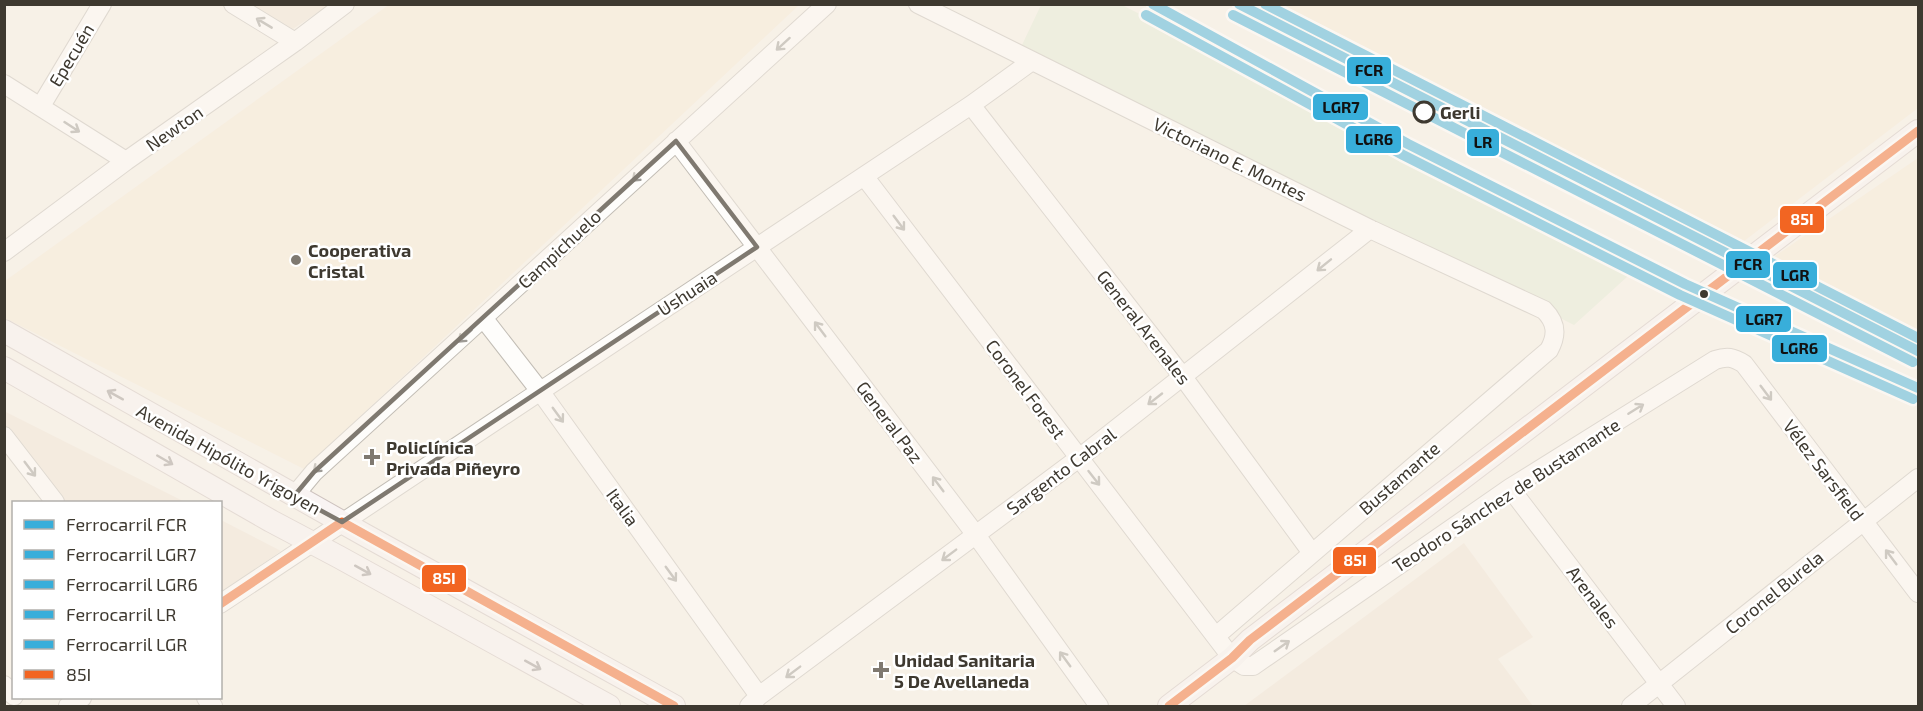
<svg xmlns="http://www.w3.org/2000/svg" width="1923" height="711" font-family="'Exo 2',sans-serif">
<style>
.commercial{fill:#efe5d6}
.built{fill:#f6ead5}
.green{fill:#e2ebd4}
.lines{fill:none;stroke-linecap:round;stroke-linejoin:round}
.minor-casing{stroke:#c2bdb5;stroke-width:20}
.major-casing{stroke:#cdc2be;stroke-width:24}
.minor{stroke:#fefdfb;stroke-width:18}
.major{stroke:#f9f4f3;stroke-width:22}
.bus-1-casing{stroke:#fff;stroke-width:14}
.bus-1{stroke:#f26522;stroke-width:9}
.rail-1-casing{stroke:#fff;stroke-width:15}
.rail-2-casing{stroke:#fff;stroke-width:15}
.rail-3-casing{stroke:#fff;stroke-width:15}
.rail-4-casing{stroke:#fff;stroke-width:15}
.rail-5-casing{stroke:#fff;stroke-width:15}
.rail-1{stroke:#38aeda;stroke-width:10}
.rail-2{stroke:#38aeda;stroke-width:10}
.rail-3{stroke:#38aeda;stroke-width:10}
.rail-4{stroke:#38aeda;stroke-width:10}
.rail-5{stroke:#38aeda;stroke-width:10}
.oneway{stroke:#9e9b96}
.oneway2{stroke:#9c9692}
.marked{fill:none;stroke:#7f7970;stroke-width:4.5;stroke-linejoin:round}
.stop-dot{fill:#fff;stroke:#3e3930;stroke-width:3}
.poi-dot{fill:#7f7970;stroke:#fff;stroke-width:2}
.bus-dot{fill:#3e3930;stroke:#fff;stroke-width:2}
.labels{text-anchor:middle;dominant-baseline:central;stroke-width:5;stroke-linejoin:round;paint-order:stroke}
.street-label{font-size:18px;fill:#3e3930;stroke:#fff}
.stop-label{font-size:18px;font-weight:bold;fill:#3e3930;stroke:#fff;text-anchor:start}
.poi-label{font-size:18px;font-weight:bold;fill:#3e3930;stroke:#fff;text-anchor:start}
.line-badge{stroke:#fff;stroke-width:2}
.badge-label{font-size:16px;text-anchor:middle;font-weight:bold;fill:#fff}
.pale-badge-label{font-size:16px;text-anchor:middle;font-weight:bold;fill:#111}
</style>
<rect width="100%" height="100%" fill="#f7f1e7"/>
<path class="commercial" d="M251,5L329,4V5L293,29Z
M4,411L185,502H61L5,427Z
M221,520L281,551L221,593H220Z
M1464,543L1533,637L1498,659L1533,706H1244Z"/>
<path class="built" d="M390,4L799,5L304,469L5,318V281Z
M1276,5H1918V108L1735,248Z
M1918,158V341L1762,265Z"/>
<path class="green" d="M1041,5H1122L1638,267L1574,325L1022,45Z"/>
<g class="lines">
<g class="minor-casing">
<path id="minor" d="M233,4L295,42
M918,4L1370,229L1544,310C1556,322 1558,334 1549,350L1216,636
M4,84L126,161
M971,105L1183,377L1312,553
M41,106L102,4
M676,141L976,535L1099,706
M864,176L1232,658L1244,666H1253L1510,488L1715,360C1727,356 1733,357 1744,364L1918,593
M4,252L126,161L295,42L345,4
M484,319L540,391L759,696
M4,436L55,502
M1510,488L1676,706
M294,496L314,472L827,4
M220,604L971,105L1032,61
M4,685L14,696
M206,698L213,706
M68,706L82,698
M749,706L759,696L1079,458L1370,229
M1631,706L1918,478"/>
</g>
<g class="major-casing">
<path id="major" d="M4,331L363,534L674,706
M4,368L271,521L339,557L609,706
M1169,706L1232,658L1250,640L1918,131"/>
</g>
<use href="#minor" class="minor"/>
<use href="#major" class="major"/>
<g class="bus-1-casing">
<path id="bus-1" d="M220,604L342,522L674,706
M1169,706L1232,658L1250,640L1918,131"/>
</g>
<use href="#bus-1" class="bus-1"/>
<g class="rail-1-casing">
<path id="rail-1" d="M1239,4L1918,351"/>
</g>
<g class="rail-2-casing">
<path id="rail-2" d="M1153,4L1408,144L1685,284L1918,388"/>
</g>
<g class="rail-3-casing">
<path id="rail-3" d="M1146,15L1403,155L1680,295L1913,399"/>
</g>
<g class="rail-4-casing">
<path id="rail-4" d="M1233,15L1913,362"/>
</g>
<g class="rail-5-casing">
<path id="rail-5" d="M1265,4L1918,338"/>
</g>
<use href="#rail-1" class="rail-1"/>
<use href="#rail-2" class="rail-2"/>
<use href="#rail-3" class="rail-3"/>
<use href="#rail-4" class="rail-4"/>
<use href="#rail-5" class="rail-5"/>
</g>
<defs><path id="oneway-shaft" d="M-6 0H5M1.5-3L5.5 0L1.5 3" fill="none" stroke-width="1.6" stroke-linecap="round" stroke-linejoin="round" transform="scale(1.5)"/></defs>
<g class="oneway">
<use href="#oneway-shaft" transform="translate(264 23) rotate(-149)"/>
<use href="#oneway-shaft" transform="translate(783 44) rotate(138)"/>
<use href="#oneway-shaft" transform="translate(72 127) rotate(33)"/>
<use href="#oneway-shaft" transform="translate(639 175) rotate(137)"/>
<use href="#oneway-shaft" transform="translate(899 223) rotate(53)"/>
<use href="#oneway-shaft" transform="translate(1324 265) rotate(141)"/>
<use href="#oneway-shaft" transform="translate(820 329) rotate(-127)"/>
<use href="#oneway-shaft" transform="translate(465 336) rotate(138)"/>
<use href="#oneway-shaft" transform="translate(1766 393) rotate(53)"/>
<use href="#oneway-shaft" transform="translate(1155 399) rotate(142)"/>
<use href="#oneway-shaft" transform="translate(1636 409) rotate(-32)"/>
<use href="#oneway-shaft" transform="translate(558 415) rotate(54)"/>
<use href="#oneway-shaft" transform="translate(320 466) rotate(137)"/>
<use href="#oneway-shaft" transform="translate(30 469) rotate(53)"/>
<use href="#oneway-shaft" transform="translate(1094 478) rotate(52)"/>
<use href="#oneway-shaft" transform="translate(938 484) rotate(-127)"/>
<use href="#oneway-shaft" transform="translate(949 555) rotate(143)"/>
<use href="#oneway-shaft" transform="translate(1891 557) rotate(-127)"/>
<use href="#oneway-shaft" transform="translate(671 574) rotate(54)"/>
<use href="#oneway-shaft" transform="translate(1282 646) rotate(-35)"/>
<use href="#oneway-shaft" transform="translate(1065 659) rotate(-126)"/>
<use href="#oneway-shaft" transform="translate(793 672) rotate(143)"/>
</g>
<g class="oneway2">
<use href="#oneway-shaft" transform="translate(115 395) rotate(-151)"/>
<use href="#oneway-shaft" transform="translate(165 460) rotate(30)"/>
<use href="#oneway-shaft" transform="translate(363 570) rotate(29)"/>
<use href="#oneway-shaft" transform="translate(533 665) rotate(29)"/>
</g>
<path d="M0 0H1923V711H0ZM676,141L757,247L342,522L294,496L314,472Z" fill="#f7f1e7" fill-opacity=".55" fill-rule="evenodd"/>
<path class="marked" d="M676,141L757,247L342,522L294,496L314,472Z"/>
<circle class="stop-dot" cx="1424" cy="112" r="10"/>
<g class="poi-dot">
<circle cx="296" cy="260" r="6"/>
<path d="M369 448h6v6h6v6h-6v6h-6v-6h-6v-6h6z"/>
<path d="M878 661h6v6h6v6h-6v6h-6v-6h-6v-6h6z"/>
</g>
<circle class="bus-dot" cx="1704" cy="294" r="5"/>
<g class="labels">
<g class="street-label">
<text transform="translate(71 55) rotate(-59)">Epecuén</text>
<text transform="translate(174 128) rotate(-35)">Newton</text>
<text transform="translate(1230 159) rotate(26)">Victoriano E. Montes</text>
<text transform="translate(559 249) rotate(-43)">Campichuelo</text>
<text transform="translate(687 293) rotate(-33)">Ushuaia</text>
<text transform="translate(1144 327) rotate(52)">General Arenales</text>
<text transform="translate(1026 389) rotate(53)">Coronel Forest</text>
<text transform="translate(890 422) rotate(53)">General Paz</text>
<text transform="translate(229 459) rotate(29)">Avenida Hipólito Yrigoyen</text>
<text transform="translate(1824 470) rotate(53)">Vélez Sarsfield</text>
<text transform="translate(1061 471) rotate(-37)">Sargento Cabral</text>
<text transform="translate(1399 478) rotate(-41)">Bustamante</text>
<text transform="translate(1506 495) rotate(-33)">Teodoro Sánchez de Bustamante</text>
<text transform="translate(623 507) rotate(54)">Italia</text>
<text transform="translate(1774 592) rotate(-39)">Coronel Burela</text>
<text transform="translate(1593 597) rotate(53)">Arenales</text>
</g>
<g class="stop-label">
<text x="1440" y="112">Gerli</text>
</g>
<g class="poi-label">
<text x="308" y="250">Cooperativa<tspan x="308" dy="21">Cristal</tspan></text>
<text x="386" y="447">Policlínica<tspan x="386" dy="21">Privada Piñeyro</tspan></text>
<text x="894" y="660">Unidad Sanitaria<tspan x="894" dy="21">5 De Avellaneda</tspan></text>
</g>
</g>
<g class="line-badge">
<rect x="1346" y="56" width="46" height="29" rx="6" fill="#38aeda"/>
<rect x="1312" y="93" width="57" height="28" rx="6" fill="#38aeda"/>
<rect x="1345" y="125" width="57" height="29" rx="6" fill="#38aeda"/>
<rect x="1466" y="128" width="34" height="29" rx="6" fill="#38aeda"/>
<rect x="1779" y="205" width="46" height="29" rx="6" fill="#f26522"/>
<rect x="1725" y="250" width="46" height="29" rx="6" fill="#38aeda"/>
<rect x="1772" y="261" width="46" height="28" rx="6" fill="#38aeda"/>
<rect x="1735" y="305" width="57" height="28" rx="6" fill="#38aeda"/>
<rect x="1771" y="334" width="57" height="29" rx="6" fill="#38aeda"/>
<rect x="1332" y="546" width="45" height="29" rx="6" fill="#f26522"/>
<rect x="421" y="564" width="46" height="29" rx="6" fill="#f26522"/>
</g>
<g class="badge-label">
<text x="1802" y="225">85I</text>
<text x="1355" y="566">85I</text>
<text x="444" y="584">85I</text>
</g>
<g class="pale-badge-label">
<text x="1369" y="76">FCR</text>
<text x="1341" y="113">LGR7</text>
<text x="1374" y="145">LGR6</text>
<text x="1483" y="148">LR</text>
<text x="1748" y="270">FCR</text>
<text x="1795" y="281">LGR</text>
<text x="1764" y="325">LGR7</text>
<text x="1799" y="354">LGR6</text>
</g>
<rect width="1923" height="711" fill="none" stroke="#3e3930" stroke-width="12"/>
<rect x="12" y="501" width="210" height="198" fill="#ffffff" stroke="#b2b0ac" stroke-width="1.5"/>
<rect x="24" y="520" width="30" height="9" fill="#38aeda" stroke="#b2b0ac" stroke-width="1.5"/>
<text x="66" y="531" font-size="18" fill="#3e3930">Ferrocarril FCR</text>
<rect x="24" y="550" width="30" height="9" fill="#38aeda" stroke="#b2b0ac" stroke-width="1.5"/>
<text x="66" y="561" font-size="18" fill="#3e3930">Ferrocarril LGR7</text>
<rect x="24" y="580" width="30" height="9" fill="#38aeda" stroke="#b2b0ac" stroke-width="1.5"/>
<text x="66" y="591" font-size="18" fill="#3e3930">Ferrocarril LGR6</text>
<rect x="24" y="610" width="30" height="9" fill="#38aeda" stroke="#b2b0ac" stroke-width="1.5"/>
<text x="66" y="621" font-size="18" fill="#3e3930">Ferrocarril LR</text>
<rect x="24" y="640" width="30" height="9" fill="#38aeda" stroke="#b2b0ac" stroke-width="1.5"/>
<text x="66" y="651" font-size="18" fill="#3e3930">Ferrocarril LGR</text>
<rect x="24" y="670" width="30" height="9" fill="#f26522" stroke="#b2b0ac" stroke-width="1.5"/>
<text x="66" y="681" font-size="18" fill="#3e3930">85I</text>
</svg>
